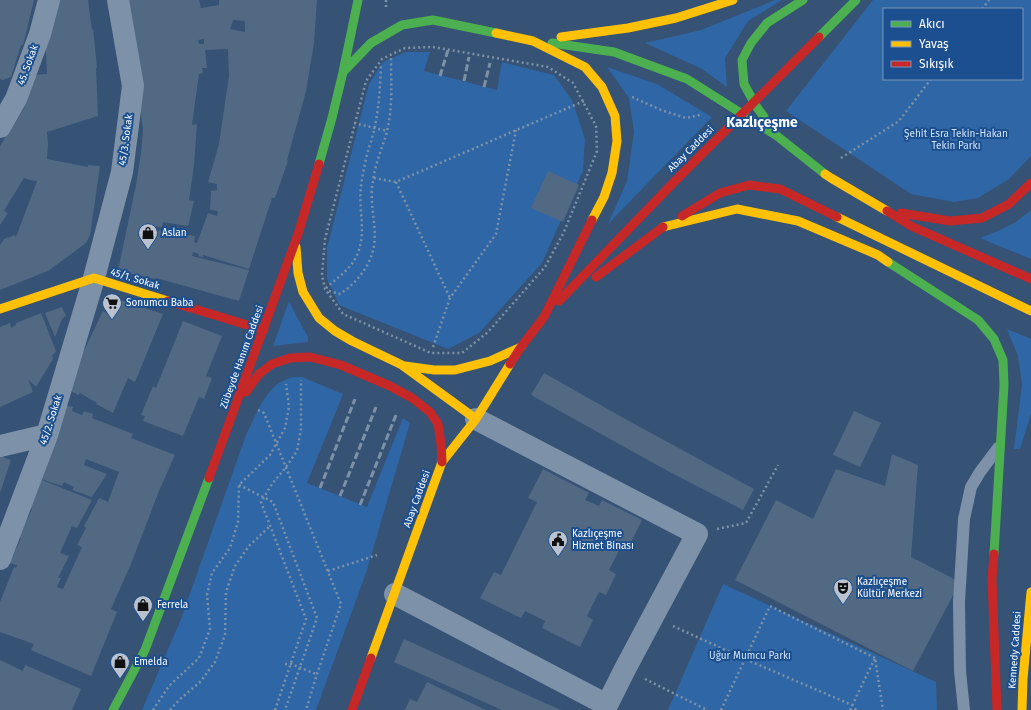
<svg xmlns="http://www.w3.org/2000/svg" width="1031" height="710" font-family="'Fira Sans',sans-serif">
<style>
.green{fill:#2f66a5;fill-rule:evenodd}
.building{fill:#526984;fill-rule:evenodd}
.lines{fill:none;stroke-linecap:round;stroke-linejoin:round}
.path{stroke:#7d92a8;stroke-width:2.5;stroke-dasharray:2 3;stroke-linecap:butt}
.lane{stroke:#7d92a8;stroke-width:12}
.street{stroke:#7d92a8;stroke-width:22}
.fast{stroke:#4caf50;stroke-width:9}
.slow{stroke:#ffc107;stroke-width:9}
.jam{stroke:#c62828;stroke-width:9}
.rail{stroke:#7e92a7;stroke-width:3;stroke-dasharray:7 3;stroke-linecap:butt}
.fast-bridge{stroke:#4caf50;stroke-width:9}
.jam-bridge{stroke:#c62828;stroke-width:9}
.labels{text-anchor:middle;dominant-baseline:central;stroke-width:4;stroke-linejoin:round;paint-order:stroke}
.street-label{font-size:10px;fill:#fff;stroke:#1b4f8f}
.park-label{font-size:10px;fill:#cfe3fa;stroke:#1b4f8f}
.poi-label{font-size:10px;fill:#fff;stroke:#1b4f8f;text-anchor:start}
.district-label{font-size:14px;font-weight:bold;fill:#fff;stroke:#1b4f8f}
</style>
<rect width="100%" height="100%" fill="#365274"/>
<path class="green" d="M775,0H782L748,21L725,58L727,87L702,69L645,43L701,30Z
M873,0H1031V156L1009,179L978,198L954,202L911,194L786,111ZM884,9H1022V79H884Z
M406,52H430L424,71L497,90L502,62L554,75L572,100L585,139L583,171L542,263L479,333L448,349L339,305L327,279V248L369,84L383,62Z
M607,67L657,84L712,117L608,224L627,181L634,132L629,98Z
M1031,210V259L980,238L998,231L1016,222Z
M289,301L299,321L308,337V342L273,346Z
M1007,329L1031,339V414L1020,449H1014L1022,385L1018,356Z
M302,377L343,394L307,483L367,507L403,418L410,423L366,573L316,710H142L181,619L246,435C255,417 266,386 287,379C291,377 297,377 302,377Z
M723,584L936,682L937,710H668Z"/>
<path class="building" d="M0,0H34L23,45H21L11,77L3,80L0,79Z
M55,0H88L92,30L93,29L97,68H96L98,116L47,132L48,144L47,159L88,167V165L100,166L90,235L86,243L48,271L0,290V245L4,239L15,235L16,237L37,181L30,180L24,178L5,209L4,211L8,213L0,225V146L10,129L11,130L25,107L33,75L47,74L45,36Z
M123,0H199L201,8L219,5V0H317L314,43L306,91L287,160L288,161L275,198H272L249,269L203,255V257L198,256L199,254L193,252L192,256L249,270L239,301L156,278V279L118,271L136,185L141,153L143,129L137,85ZM233,20L245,21V32L230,29ZM204,39V44H199L198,40ZM228,49L229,76L219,144L208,182L217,184V190L211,191L210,210L218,211L217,216L208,213L197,243L194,242L195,236L160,231L151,229L152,226L162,227L163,222L188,226L194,201L189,200L194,165L197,124L192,125L199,74L203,73L202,68H207L205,50Z
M548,171L579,185L563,222L531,208Z
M114,298L163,314L135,382L128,378L113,413L96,404L97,403L80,393L78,395L66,388L103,311L108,314Z
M62,307L66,316L62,319L55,337L45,313Z
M41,313L56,351L54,354L52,355L53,359L36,387L28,379L33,392L0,407V327L10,323L11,328L16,325V323Z
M183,321L222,336L206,376L212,378L204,399L199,397L183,436L143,421L145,416L141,415L153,386L156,388Z
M544,373L627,420L754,489L743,510L666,470L531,395Z
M64,405L73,407L72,411L82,415L84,411L93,414L92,418L133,434L131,438L175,455L159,491L131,564L111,609L117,612L91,676L31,650L34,644L0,632V602L14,567L16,568L17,565L10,563L21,538L19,537L32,509L27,507L37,478L92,500L77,528L72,526L60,553L69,556L58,578H61L57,587L63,589L82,547L77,545L86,528L84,526L99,498L108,502L119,472L86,459L84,465L107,474L92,497L72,490L74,487L64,482L62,486L38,478Z
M854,411L881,423L860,467L833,455Z
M892,454L918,465L911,557L960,582L913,671L735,580L776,500L813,519L836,469L885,486Z
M0,456L11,460L0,493Z
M543,469L589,493L585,500L599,506L602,500L642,520L629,546L623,543L609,570L616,574L606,595L599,592L587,616L593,620L580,647L542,628L545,621L525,611L521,618L480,598L494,572L501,575L537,502L528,498Z
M404,639L547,704L561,710H502L394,662Z
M0,660L23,671L25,665L81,689L72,710H0Z
M427,682L486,710H405L410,699L417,702Z"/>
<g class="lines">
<path class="path" d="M386,7V0
M982,9L989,0
M433,47L548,67L573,83L596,126L597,151L564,232L545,267L488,332L462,353H431L343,314L325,289L322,275L325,239L366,81L382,59L405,48Z
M632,97L661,110L686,118L700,115
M354,123L387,131
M841,158L899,121L931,79
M374,178L396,182L584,101
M396,182L450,298
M326,288C337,278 351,269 357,255C367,232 358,210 361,186C362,177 364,168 366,159C368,149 372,140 374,130C379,109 380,88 381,66
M329,291L340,294C354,285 367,270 372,254C379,233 370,210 372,187C373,180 374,173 376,166C379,154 384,143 387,131C393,107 391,83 391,58
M433,347L450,298L496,234L516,130
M258,410L264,413L341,604L317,674L306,710
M239,485L273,502L317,618L285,710
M717,529L746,523L778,465
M328,571L377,555
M673,626L745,659L852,705L856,710
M285,664H291L316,674
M645,679L707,710
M153,710L169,686L199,658L210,629L207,595L212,573L230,548L238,522L239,485L270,455L285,428L289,407L286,384
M170,710L179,700L200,682L215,662L225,635L226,592L235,566L249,546L270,526
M275,710L306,619L261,502L272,484L286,467L297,451L301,429V380
M721,710L770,606L875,658
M850,710L875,658L883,710"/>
<path class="lane" d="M964,710L960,671L959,602L964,519L971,487L980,472L998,448"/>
<path class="street" d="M0,127L16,99L40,34L49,0
M0,446L47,435
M0,559L47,435L94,278L122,172L133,86L118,0
M395,594L607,705L625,669L697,534L476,419"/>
<path class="fast" d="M552,43L614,52L687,79L777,136L825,174
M343,72L371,43L402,25L433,20L496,33
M764,117L756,106L744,84L742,60L751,43L767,23L803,0
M319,164L332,118L343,72L358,0
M888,262L978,320L994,339L1003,360L1004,385L994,554
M113,710L145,650L209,478"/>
<path class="slow" d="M496,33L533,41L585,67L602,87L615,116L617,141L612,173L604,197L592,220
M561,37L628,28L676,18L733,0
M825,174L831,178L887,211
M837,217L1031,311
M663,227L737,209L798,221L878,255L888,262
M296,247L298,273L303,292L319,318L335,331L352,341L402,365L476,419
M0,309L94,278L168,301
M405,366L434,370H455L490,361L521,347
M371,658L442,462L476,419L510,364
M1022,710L1023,679L1031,592"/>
<path class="jam" d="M887,211L911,226L1031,279
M901,213L950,221L982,218L1009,204L1031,183
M682,216L720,193L749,185L780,189L837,217
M596,277L663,227
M168,301L264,330
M559,301L675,181
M510,364L521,347L544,317L592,220
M246,392L259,374L272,364L290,358L310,357L341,365L390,386L412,398L430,412L438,424L441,444L442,462
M209,478L298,234L319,164
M994,554L992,579L997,710
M352,710L371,658"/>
<path class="rail" d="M440,76L448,50
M464,81L469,57
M484,87L490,63
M320,488L355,399
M340,496L376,407
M360,505L396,415"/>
<path class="fast-bridge" d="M819,37L856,0"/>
<path class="jam-bridge" d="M675,181L819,37"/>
</g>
<defs>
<g id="shop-pin" transform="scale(1)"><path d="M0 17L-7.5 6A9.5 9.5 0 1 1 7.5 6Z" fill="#b9c2ce" stroke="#1b4f8f"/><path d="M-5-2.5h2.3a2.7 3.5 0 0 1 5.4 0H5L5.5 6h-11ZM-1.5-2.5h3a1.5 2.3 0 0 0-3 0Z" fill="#111"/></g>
<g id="supermarket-pin" transform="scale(1)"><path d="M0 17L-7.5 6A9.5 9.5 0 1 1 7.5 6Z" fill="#b9c2ce" stroke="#1b4f8f"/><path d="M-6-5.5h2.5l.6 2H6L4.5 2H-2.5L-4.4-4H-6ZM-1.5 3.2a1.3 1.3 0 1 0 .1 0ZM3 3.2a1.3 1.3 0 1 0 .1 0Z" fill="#111"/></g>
<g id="civic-pin" transform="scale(1)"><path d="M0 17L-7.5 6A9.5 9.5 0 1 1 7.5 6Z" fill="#b9c2ce" stroke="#1b4f8f"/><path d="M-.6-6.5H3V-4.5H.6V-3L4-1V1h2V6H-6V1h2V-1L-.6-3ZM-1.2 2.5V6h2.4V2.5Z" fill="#111"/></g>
<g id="theatre-pin" transform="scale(1)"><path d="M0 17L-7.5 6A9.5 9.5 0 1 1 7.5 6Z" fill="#b9c2ce" stroke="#1b4f8f"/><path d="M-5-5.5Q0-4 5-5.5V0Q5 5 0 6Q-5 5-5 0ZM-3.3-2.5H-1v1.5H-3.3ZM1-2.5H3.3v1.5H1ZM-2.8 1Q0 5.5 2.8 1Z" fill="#111"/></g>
</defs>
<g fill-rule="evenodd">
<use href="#shop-pin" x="148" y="233"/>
<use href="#supermarket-pin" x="112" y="303"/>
<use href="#civic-pin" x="558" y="540"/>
<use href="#theatre-pin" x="843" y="588"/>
<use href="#shop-pin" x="143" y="605"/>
<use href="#shop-pin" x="120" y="662"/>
</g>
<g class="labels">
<g class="street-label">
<text transform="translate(28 65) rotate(-70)">45. Sokak</text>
<text transform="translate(126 140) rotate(-82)">45/3. Sokak</text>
<text transform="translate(691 149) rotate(-45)">Abay Caddesi</text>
<text transform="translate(135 279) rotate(17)">45/1. Sokak</text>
<text transform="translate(242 357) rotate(-70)">Zübeyde Hanım Caddesi</text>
<text transform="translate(51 420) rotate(-72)">45/2. Sokak</text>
<text transform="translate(417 499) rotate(-70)">Abay Caddesi</text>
<text transform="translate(1015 650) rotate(-86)">Kennedy Caddesi</text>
</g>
<g class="park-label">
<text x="956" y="134">Şehit Esra Tekin-Hakan<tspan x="956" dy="12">Tekin Parkı</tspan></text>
<text x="750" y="656">Uğur Mumcu Parkı</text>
</g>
<g class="poi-label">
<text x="162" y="233">Aslan</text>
<text x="126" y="303">Sonumcu Baba</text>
<text x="572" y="534">Kazlıçeşme<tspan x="572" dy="12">Hizmet Binası</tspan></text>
<text x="857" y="582">Kazlıçeşme<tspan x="857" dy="12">Kültür Merkezi</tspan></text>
<text x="157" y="605">Ferrela</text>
<text x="134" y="662">Emelda</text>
</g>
<g class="district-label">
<text x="762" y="122">Kazlıçeşme</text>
</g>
</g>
<rect x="883" y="8" width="140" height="72" fill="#1b4f8f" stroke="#7695bc"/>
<rect x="891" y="21" width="20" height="6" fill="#4caf50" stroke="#7695bc"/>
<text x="919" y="28" font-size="12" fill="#ffffff">Akıcı</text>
<rect x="891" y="41" width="20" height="6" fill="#ffc107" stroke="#7695bc"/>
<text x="919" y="48" font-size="12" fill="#ffffff">Yavaş</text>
<rect x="891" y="61" width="20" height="6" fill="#c62828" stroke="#7695bc"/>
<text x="919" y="68" font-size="12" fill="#ffffff">Sıkışık</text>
</svg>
